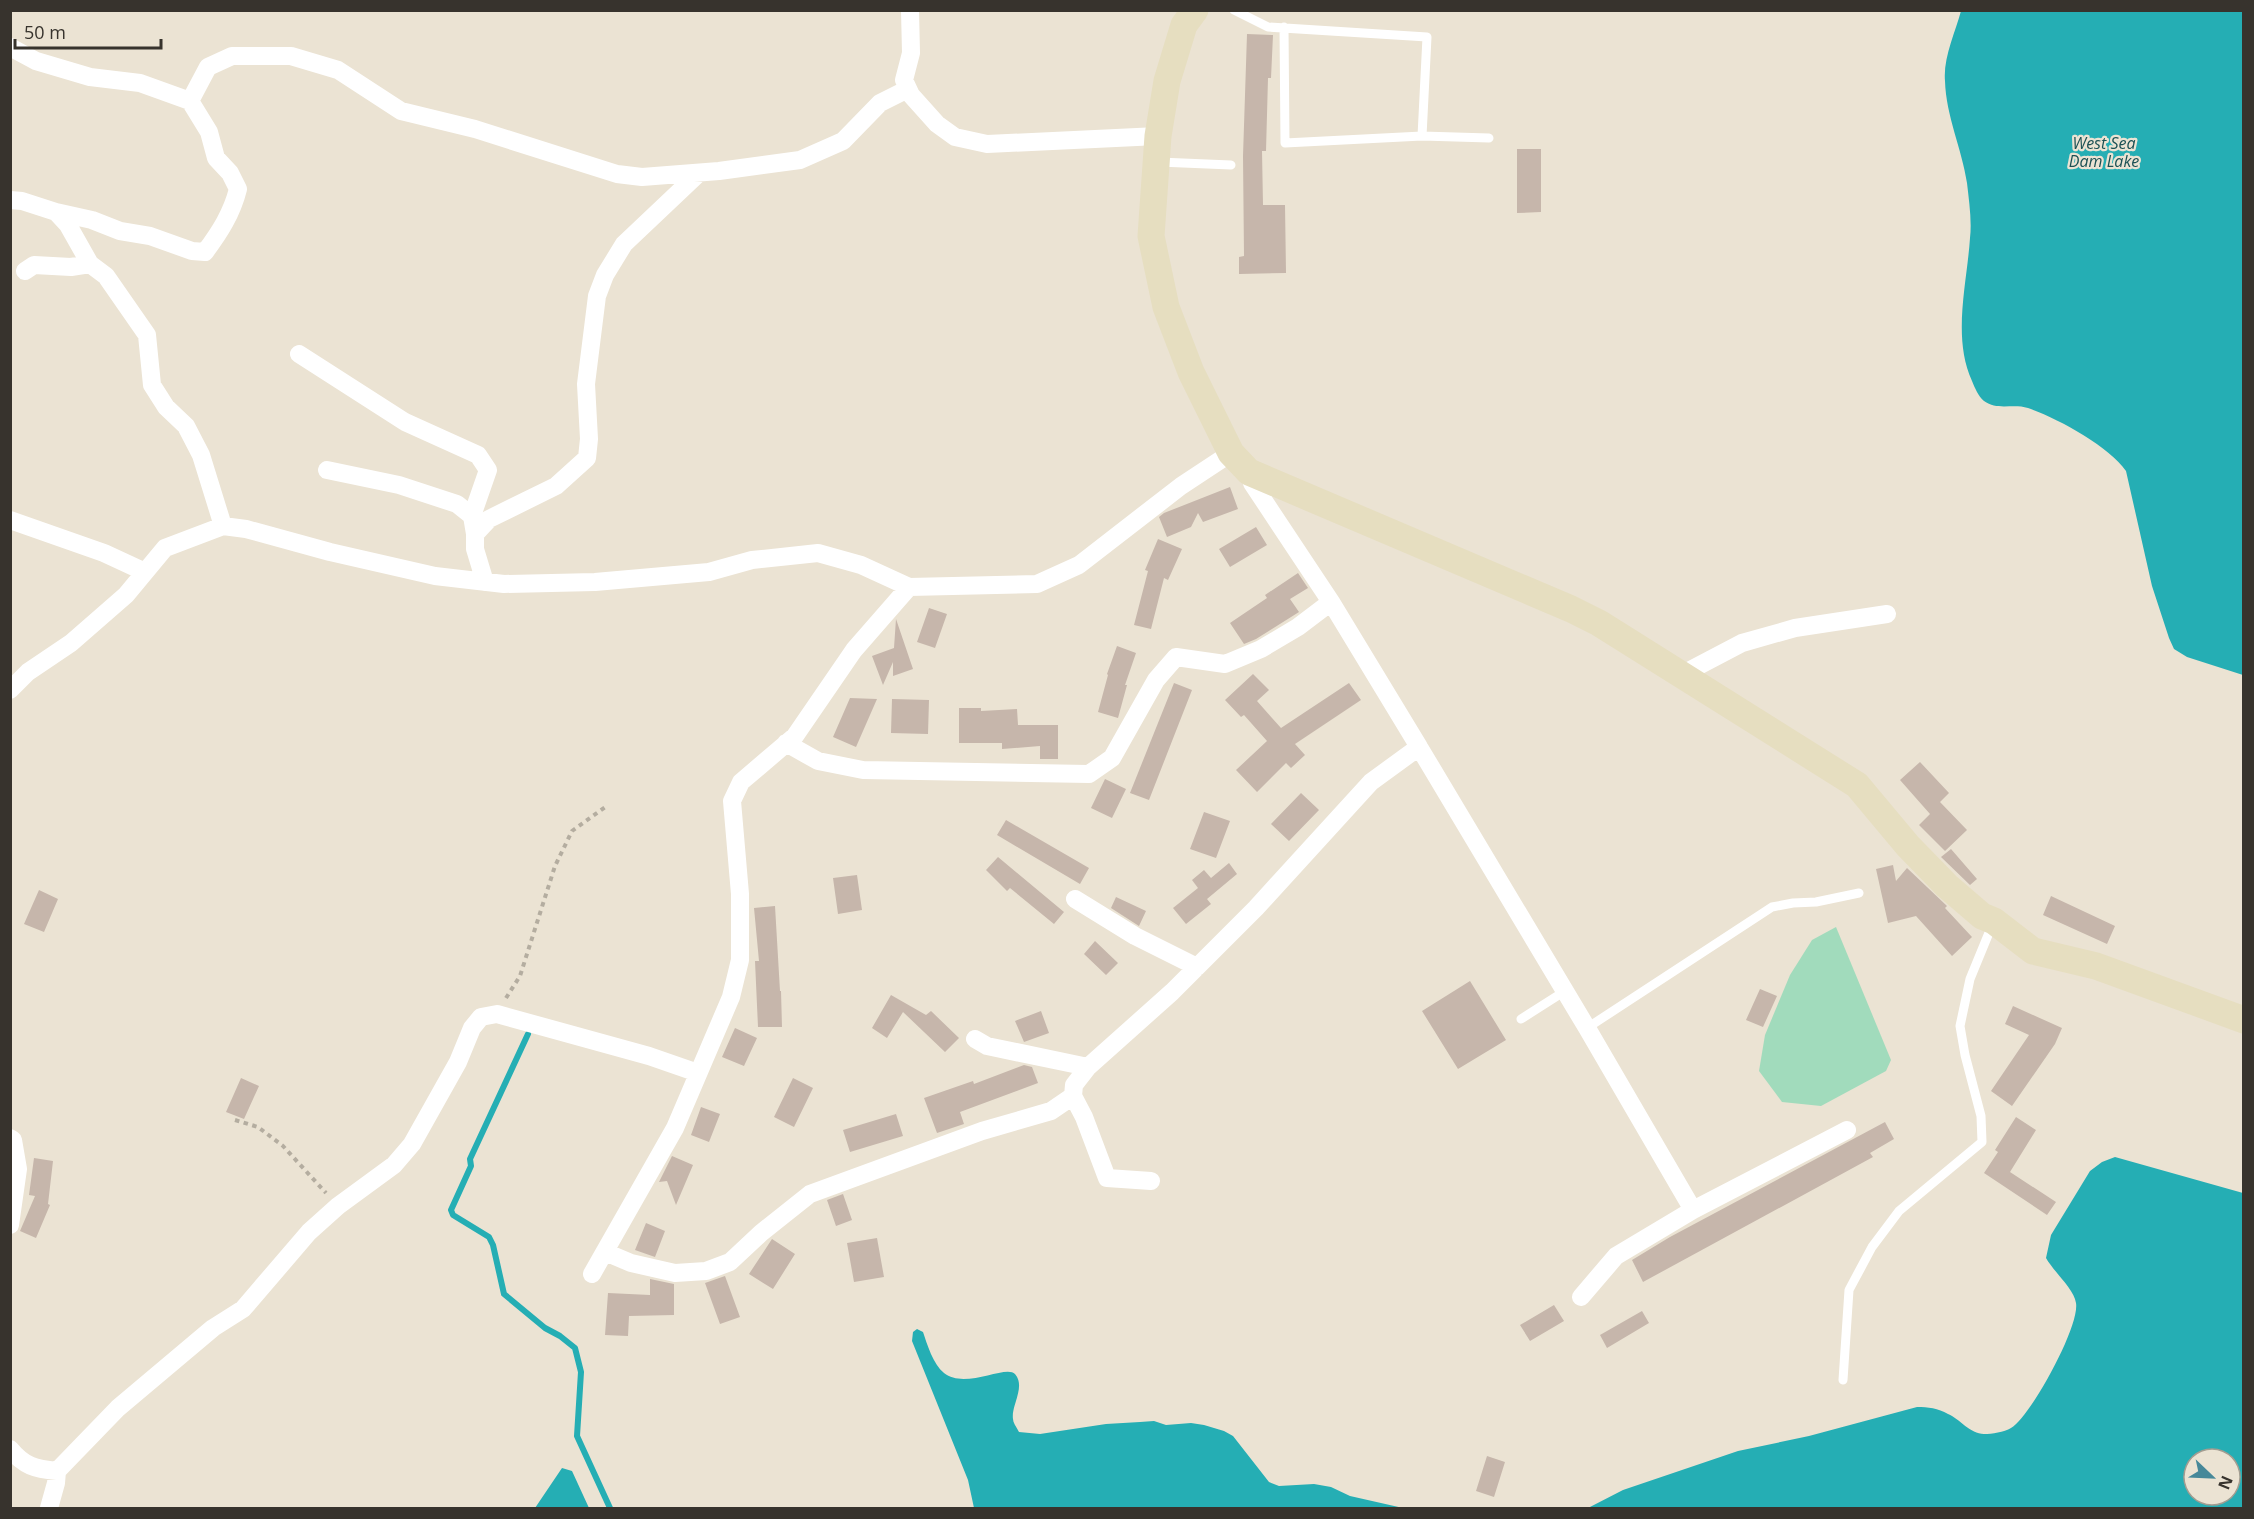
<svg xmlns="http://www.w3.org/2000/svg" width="2254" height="1519" font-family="'Open Sans',sans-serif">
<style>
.green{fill:#a1dbbc}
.water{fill:#25aeb4;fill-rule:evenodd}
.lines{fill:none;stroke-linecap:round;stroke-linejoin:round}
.stream{stroke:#25aeb4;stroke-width:6}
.building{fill:#c6b6ab}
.path{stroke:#b4ada0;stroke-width:4;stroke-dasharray:4.5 4.5;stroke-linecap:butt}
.lane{stroke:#fff;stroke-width:9}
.street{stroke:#fff;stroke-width:18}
.secondary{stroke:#e6dec0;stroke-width:27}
.labels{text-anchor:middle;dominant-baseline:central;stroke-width:4.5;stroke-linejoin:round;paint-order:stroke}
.water-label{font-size:16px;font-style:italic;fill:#1b5154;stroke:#ebe3d3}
</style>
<rect width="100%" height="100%" fill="#ebe3d3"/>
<path class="green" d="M1836,927L1891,1060L1886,1071L1821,1106L1782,1102L1759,1071L1765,1035L1790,975L1812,940Z"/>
<path class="water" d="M1961,11H2243V675L2187,657L2174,649L2169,638L2152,586L2126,471C2109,446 2057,418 2028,408C2013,403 1998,411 1984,401C1978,396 1975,388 1972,381C1952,337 1967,284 1970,238C1972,221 1969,201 1967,183C1962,149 1946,116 1945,81C1943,58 1955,33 1961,11Z
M2115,1157L2243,1193V1508H1588L1623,1490L1738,1451L1809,1436L1917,1407C1928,1407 1938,1408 1948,1414C1960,1419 1970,1434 1984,1434C1992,1434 2004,1432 2011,1428C2031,1416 2080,1326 2076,1303C2074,1289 2054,1272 2046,1258L2051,1235L2090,1171L2102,1162ZM2194,1459H2230V1495H2194Z
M917,1329L923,1332C927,1344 933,1364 944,1373C965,1390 1006,1364 1015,1374C1026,1387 1011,1405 1013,1419C1013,1423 1017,1428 1019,1432L1040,1434L1106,1424L1140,1422L1154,1421L1166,1425L1191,1423L1204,1425L1224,1431L1233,1436L1269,1482L1279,1486L1314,1484L1331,1487L1350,1496L1403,1508H974L968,1480L912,1341L913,1332Z
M562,1468L572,1471L589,1508H535Z"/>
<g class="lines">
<path class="stream" d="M528,1034L470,1159L471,1166L451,1210L453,1215L489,1237L493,1245L504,1294L545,1328L560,1336L575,1348L581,1372L577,1436L610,1508"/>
</g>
<path class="building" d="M1247,34L1273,35L1271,78H1268L1266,151H1262L1263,205H1285L1286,273L1239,274V257L1244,256L1243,156Z
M1517,149H1541V212L1517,213Z
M1230,487L1238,509L1203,522L1198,513L1191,527L1167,537L1159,517L1164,513Z
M1256,527L1267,545L1230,567L1219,549Z
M1158,539L1182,549L1168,580L1164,578L1151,629L1134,625L1148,571L1145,570Z
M1298,573L1308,588L1290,599L1299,612L1256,639L1244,644L1230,623L1267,598L1265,595Z
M929,608L947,614L935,648L917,642Z
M896,619L913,669L893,676V662L883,685L872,656L894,648Z
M1117,646L1136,653L1125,685H1127L1118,718L1098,712L1108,675L1107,674Z
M1253,674L1269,690L1257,701L1281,728L1349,683L1361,700L1295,744L1305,755L1291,768L1286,763L1257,792L1236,770L1267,741L1244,715L1241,717L1225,700Z
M1174,683L1192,690L1149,800L1130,793Z
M850,698L877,699L856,747L833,737Z
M892,699L929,700L928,734L891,733Z
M959,708H981V711L1017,709L1018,725H1058V759H1040V746L1002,749V743H959Z
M1920,762L1949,793L1940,802L1967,830L1945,851L1919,825L1930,814L1900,780Z
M1105,779L1126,789L1112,818L1091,808Z
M1301,793L1319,810L1289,841L1271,824Z
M1204,812L1230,821L1216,858L1190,849Z
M1006,820L1089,868L1080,884L997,835Z
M1951,849L1977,879L1970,885L1941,857Z
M998,857L1064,912L1054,924L1010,888L1007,891L986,870Z
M1229,863L1237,874L1207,899L1211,904L1186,924L1173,908L1198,888L1192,880L1204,870L1211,878Z
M1893,865L1896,881L1907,868L1947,906L1945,908L1972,937L1952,956L1916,916L1888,923L1876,869Z
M857,875L862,910L838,914L833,878Z
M39,890L58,899L44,932L24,924Z
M2051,896L2115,926L2107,944L2043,915Z
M1116,897L1146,911L1139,926L1111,908Z
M775,906L780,991H781L782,1027H758L755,961H759L754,908Z
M1095,941L1118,963L1106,975L1084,954Z
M1470,981L1506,1040L1458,1069L1422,1011Z
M1760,989L1777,996L1763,1027L1746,1020Z
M891,995L926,1015L931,1011L959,1038L945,1052L903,1012L887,1038L872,1028Z
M2013,1006L2062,1028L2055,1044L2012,1106L1991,1091L2029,1035L2005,1024Z
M1041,1011L1049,1033L1024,1042L1015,1021Z
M735,1028L757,1038L744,1066L722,1057Z
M1024,1065L1032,1067L1038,1083L960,1112L964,1124L937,1133L924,1098L973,1081L974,1084Z
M241,1078L259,1086L244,1119L226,1112Z
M793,1078L813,1088L794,1127L774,1117Z
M701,1107L720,1114L709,1142L691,1135Z
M896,1114L903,1136L850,1152L843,1130Z
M2016,1117L2036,1130L2010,1172L2056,1202L2047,1215L1984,1173L1998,1152L1995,1150Z
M1885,1122L1894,1139L1870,1153L1873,1157L1643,1282L1632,1260L1670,1237Z
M672,1156L693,1165L676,1205L667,1181L659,1182Z
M34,1158L53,1161L48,1204L50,1205L36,1238L20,1231L35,1196L29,1195Z
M843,1194L852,1220L836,1226L827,1200Z
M646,1223L665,1231L655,1257L635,1250Z
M877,1238L884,1277L854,1282L847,1243Z
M772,1239L795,1254L773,1289L749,1274Z
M725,1276L740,1317L720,1324L705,1283Z
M650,1279L674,1284V1315L629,1316L628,1336L605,1335L608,1293L650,1295Z
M1554,1305L1564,1321L1530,1341L1520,1325Z
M1642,1311L1649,1323L1607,1348L1600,1335Z
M1487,1456L1505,1462L1494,1497L1476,1491Z"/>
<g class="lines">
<path class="path" d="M506,998L520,976L555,866L572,831L608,805
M235,1120L258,1127L283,1146L326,1193"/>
<path class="lane" d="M1234,10L1268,27L1427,37L1422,136L1489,138
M1284,27L1285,143L1422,136
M1159,162L1231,165
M1521,1019L1565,991
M1587,1028L1772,907L1793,903L1816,902L1859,893
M1843,1380L1849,1290L1872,1247L1899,1211L1982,1142L1981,1116L1965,1055L1960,1026L1970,979L1993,923"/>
<path class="street" d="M910,10L911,53L904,80L911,95L937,124L955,137L987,144L1158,136
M10,47L36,61L90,77L140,83L190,101L208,67L232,56H291L338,70L401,111L475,129L617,174L642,177L719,171L800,160L843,141L880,103L908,89
M10,200L22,201L56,212L68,225L90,264L106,276L147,335L152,385L166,407L186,426L201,455L223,526
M56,212L92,220L120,231L150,236L192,251L205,252C220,232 232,213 238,189L230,173L216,158L209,132L190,101
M25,271L34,265L71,267L90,264
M299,354L405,422L478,455L488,470L472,516L475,534
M327,470L399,485L457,504L472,516
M10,520L104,553L145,572
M485,582L475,549V534L489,519L556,486L587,458L589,439L586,384L597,296L605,275L624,244L699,173
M1681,675L1742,643L1795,628L1887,614
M10,690L28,672L71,643L126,595L165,548L223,526L246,529L330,552L435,576L504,584L595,582L709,572L752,560L818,553L861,565L909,587L1037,584L1079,565L1181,486L1231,453
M786,743L818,761L863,770L1089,774L1112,758L1156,680L1176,657L1225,664L1261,649L1298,627L1331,602
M1419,747L1587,1028L1693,1210
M1075,899L1135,936L1197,967
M975,1039L987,1046L1088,1067
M1073,1096L1084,1117L1107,1178L1151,1181
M10,1138L13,1140L18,1169L10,1225
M605,1252L631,1263L675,1273L706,1271L730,1262L761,1233L810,1194L982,1131L1051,1111L1073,1096L1074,1085L1088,1067L1172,992L1256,908L1371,782L1419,747L1331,602L1252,483L1249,472
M592,1274L675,1128L731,997L740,960V894L732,801L741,782L795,736L854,650L909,587
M1581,1297L1616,1256L1693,1210L1847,1130
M10,1449C24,1466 35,1469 57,1471L118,1408L213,1328L243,1309L309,1232L338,1206L394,1165L412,1144L458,1062L472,1028L481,1017L497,1014L649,1056L698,1073
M49,1508L56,1483L57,1471"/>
<path class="secondary" d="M1195,10L1184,25L1167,81L1158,136L1151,236L1166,307L1191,372L1231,453L1249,472L1571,609L1599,623L1857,785L1908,846L1947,886L1982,916L1994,921L2033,951L2096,966L2244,1020"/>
</g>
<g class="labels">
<g class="water-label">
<text x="2104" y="143">West Sea<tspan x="2104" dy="18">Dam Lake</tspan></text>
</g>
</g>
<rect width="2254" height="1519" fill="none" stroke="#37332d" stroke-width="24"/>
<g transform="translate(2212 1477) rotate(113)"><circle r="28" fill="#ebe3d3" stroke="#a39d91" stroke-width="1.5"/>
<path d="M0-4.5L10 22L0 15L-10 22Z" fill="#468899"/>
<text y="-9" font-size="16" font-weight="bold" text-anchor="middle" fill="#37332d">N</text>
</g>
<path d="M15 39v9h146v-9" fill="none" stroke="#37332d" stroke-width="3"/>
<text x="24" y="39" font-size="18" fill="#37332d" stroke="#ebe3d3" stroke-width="4.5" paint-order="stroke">50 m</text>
</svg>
